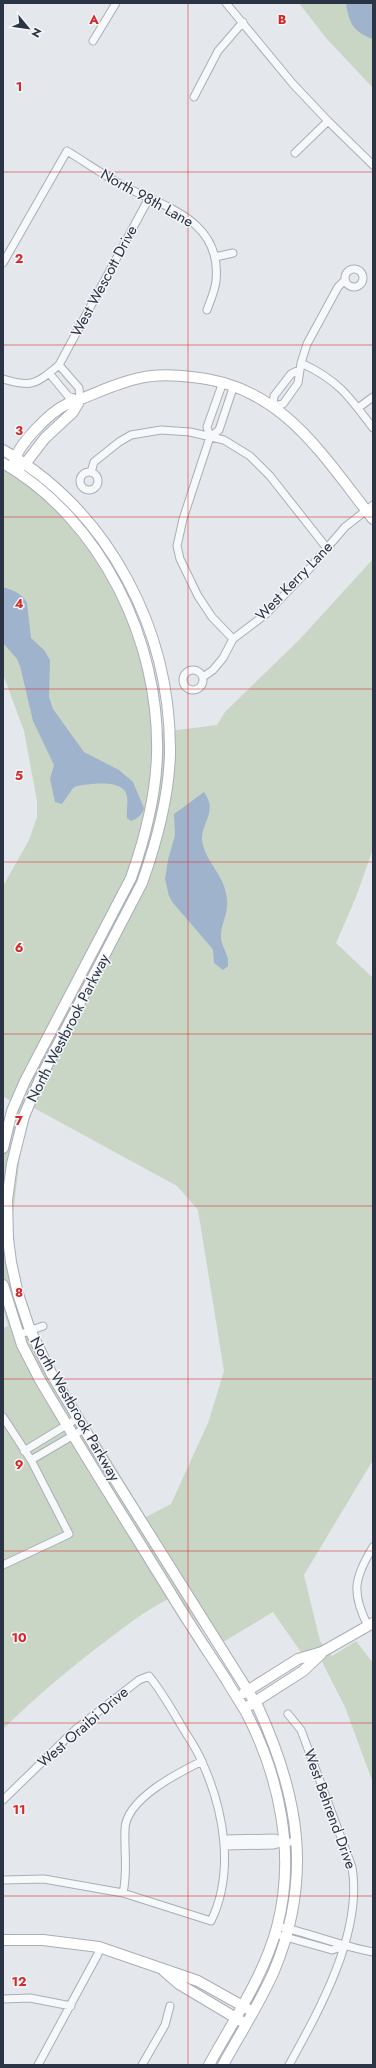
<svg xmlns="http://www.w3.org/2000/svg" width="376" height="2068" font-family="Jost,sans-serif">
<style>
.green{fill:#c9d6c5;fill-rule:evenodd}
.water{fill:#9fb4cc}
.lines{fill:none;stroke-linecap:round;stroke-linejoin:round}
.street-casing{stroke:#a9aeb7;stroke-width:9}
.secondary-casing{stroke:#a9aeb7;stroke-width:12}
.street{stroke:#f7f8fa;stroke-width:7}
.secondary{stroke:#fff;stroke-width:10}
.grid{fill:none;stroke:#d62828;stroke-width:1;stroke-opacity:0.55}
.labels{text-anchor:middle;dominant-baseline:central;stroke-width:3;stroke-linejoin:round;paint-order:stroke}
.street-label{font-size:15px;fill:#2b3445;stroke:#f4f6f9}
.grid-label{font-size:13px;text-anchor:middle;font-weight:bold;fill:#d62828;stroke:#f4f6f9;stroke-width:3;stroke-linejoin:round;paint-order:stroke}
</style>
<rect width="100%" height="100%" fill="#e4e7ec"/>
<path class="green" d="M299,3H373V88L326,38Z
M3,456L18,464L61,504L102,553L134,607L147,644L159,691L162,732L217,725L225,712L300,639L373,559V849L356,897L336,943L373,978V1460L304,1575L320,1641L332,1656L356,1641L373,1663V1783L345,1707L316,1650L303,1655L273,1612L215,1647L177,1595C152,1606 132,1621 110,1638C72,1666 37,1696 3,1729V1328L8,1326L3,1308V1128L12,1102L3,1096V886L29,840L37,817V801L24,731L3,674ZM34,1108L177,1186L198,1210L224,1371L208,1423L171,1504L146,1517L51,1363L36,1333L23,1294L15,1254L13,1215L22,1138Z"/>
<path class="water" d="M346,3H373V39C353,32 349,23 346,3Z
M3,587C14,591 21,592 27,603L31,638L44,650L50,660L49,697L53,709L84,752L119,770L133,782L144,808C143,814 137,819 131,821L127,818C126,810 129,801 126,793C120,779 89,784 77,786L73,788L62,804L55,802L50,779L54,765L33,721L20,666L17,659L3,643Z
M204,792C218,812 202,821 202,839C203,856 219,871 224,886C226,893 228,900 227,907C226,919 218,931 222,943C225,952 229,957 228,966L223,970L214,963L213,950L211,947L173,903L169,896L165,879L168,860L175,835L174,814Z"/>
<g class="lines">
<g class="street-casing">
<path id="street" d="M226,3L293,84L328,121L373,165
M93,41L116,3
M194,97L218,51L243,22
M295,153L328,121
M215,257L233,253
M3,263L67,151C87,163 106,177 127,188C170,208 222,223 216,281C215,291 210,301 207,310
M345 278a9 9 0 1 1 18 0a9 9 0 1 1-18 0Z
M301,363C338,380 349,396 373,428
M299,370L291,374L274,396L273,406L283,404L298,383L301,363L307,344L338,287L345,280
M49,373L68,396L80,400L79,388L59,365
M3,379C32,388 36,384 59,365L149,198
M223,382L207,427L210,437L183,519L177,546L180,559L198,596L212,617L233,639
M358,408L373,397
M210,437L219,430L234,385
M80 481a9 9 0 1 1 18 0a9 9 0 1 1-18 0Z
M91,472L94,462L119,442L131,435L161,430L190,432L224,440L250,456L270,476L326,547
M183 680a10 10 0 1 1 20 0a10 10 0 1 1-20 0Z
M203,677L213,670L223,658L233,639L266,614L310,568L345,527L373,505
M18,1335L43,1326
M3,1417L31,1460L69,1534L3,1565
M24,1451L78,1418
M31,1460L84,1429
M368,1626C351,1593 354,1578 373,1547
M288,1714L301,1730L352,1867C363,1932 320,2009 289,2065
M3,1800L76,1729L139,1680L149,1676C162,1692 171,1708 181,1725C188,1737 197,1749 202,1762C224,1810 235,1872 211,1921L123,1893L44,1879L3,1880
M224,1839L275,1838L284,1842H297
M224,1846L274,1845L284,1842
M123,1893C128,1871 124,1851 125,1829C126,1799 178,1773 202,1761
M277,1926C310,1933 340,1946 373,1952
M275,1934L332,1950L344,1946
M3,1999L30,1998L71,2006
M38,2065L98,1954L99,1947
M142,2065L165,2025L170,2006"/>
</g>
<g class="secondary-casing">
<path id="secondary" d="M3,450C110,512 171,631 170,753C169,798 157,841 142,883L40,1079L24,1116L12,1164L7,1200L8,1239L11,1262L18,1294L30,1330L51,1373L101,1457L258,1707C299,1796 313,1878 274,1971C260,2003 240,2034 223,2065
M3,463C102,520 160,642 157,754C156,797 145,838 131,878L25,1081L12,1111L3,1148
M14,463C17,445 50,412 67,404C92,396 114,383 140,378C157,374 175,375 192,377C282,385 322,455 373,519
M19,467L25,464L45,438L73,412L80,400
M3,1285L22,1345L40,1380C83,1453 128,1524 173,1597C190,1625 209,1653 227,1681C233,1692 241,1703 247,1714C280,1778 296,1856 277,1927C264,1976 233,2021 209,2065
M244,1693L298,1659L322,1652L373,1623
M250,1705L303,1671L321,1654
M3,1940H43L99,1947L198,1981L248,2009
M164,1971L179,1984L241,2021"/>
</g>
<use href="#street" class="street"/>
<use href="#secondary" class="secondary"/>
</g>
<path class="grid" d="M188,3V2065M3,172H373M3,345H373M3,517H373M3,689H373M3,862H373M3,1034H373M3,1206H373M3,1379H373M3,1551H373M3,1723H373M3,1896H373"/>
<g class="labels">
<g class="street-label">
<text transform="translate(147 198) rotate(29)">North 98th Lane</text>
<text transform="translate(104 281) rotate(-62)">West Wescott Drive</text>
<text transform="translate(294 581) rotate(-46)">West Kerry Lane</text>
<text transform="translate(68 1028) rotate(-63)">North Westbrook Parkway</text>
<text transform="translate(75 1409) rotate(60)">North Westbrook Parkway</text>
<text transform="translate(83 1727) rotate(-41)">West Oraibi Drive</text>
<text transform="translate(330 1809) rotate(70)">West Behrend Drive</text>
</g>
</g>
<g class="grid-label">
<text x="94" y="24">A</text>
<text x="282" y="24">B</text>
<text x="19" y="91">1</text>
<text x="19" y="263">2</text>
<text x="19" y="435">3</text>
<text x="19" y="608">4</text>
<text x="19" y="780">5</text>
<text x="19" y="952">6</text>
<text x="19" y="1125">7</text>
<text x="19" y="1297">8</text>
<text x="19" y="1469">9</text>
<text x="19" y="1642">10</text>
<text x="19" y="1814">11</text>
<text x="19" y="1986">12</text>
</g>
<rect width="376" height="2068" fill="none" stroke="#2b3445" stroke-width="8"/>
<g transform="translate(28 28) rotate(119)" stroke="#f4f6f9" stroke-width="3" paint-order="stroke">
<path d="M0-3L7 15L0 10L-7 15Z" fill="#2b3445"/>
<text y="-6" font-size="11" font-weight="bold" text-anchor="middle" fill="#2b3445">N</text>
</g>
</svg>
